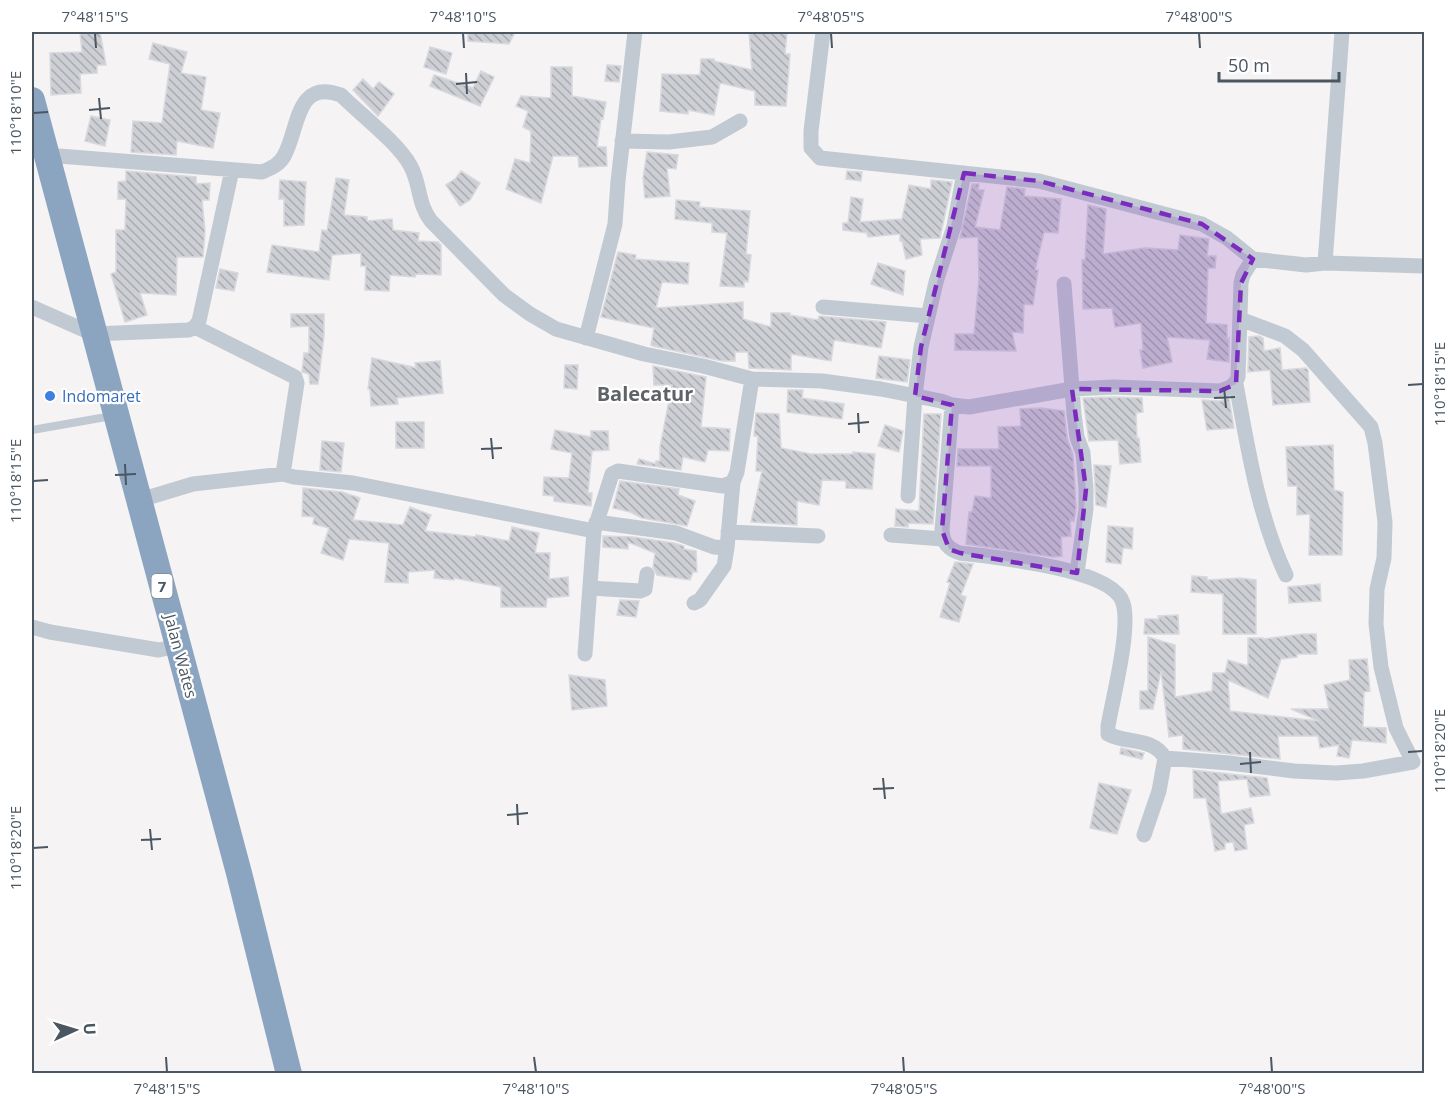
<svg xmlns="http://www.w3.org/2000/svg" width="1456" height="1105" font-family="'Open Sans',sans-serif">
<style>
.building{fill:url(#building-back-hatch);stroke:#d7d9de;stroke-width:1.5}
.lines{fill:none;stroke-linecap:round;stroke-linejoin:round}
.lane{stroke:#c1cad2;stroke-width:8}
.street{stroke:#c1cad2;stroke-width:15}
.highway{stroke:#8ba5c1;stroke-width:26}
.marked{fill:#7b2cbf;fill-opacity:0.2;stroke:#7b2cbf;stroke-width:4.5;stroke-dasharray:12 8;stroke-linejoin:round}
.ticks{fill:none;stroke:#4a5661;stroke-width:2}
.shop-dot{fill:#3f7fe0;stroke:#fff;stroke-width:2}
.labels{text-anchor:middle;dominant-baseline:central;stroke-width:4.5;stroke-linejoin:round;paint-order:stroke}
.shield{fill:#fff;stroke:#808990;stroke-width:1.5}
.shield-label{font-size:15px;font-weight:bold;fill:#4a5661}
.shop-label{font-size:16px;fill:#366cbe;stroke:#fff;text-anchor:start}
.street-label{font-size:16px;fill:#4a5661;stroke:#fff}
.quarter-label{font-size:20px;font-weight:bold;fill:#5f6368;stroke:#fff}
.neatline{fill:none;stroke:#4a5661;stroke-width:2}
.ticks-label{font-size:15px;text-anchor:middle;fill:#4a5661}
</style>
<defs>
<pattern id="building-back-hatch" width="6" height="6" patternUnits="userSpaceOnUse" patternTransform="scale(1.5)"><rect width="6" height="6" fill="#cdcfd5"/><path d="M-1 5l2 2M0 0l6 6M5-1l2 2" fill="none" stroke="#a8abb0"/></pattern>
</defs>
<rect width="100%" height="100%" fill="#f5f3f3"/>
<path class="building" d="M80,32H100L106,65H97V73L80,74L81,93L51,95L50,53L82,52Z
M468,32H515L509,44L468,41Z
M749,32H787L785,54H790L786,106L755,105V91L720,83L714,115L688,110V114L660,111L662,74L700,75L701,59H714V61L752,70Z
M153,43L187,52L181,73L206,77L201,110L220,113L213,148L177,141L176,155L131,152L133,121L162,123L170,64L149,59Z
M430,47L452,53L446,74L424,67Z
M607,65L621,66L619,82L605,81Z
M551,67H572V96L606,102L603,119L601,118L597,147H606L607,166L579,167L578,156H553L541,203L506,189L515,159L530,163L531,131L523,127L528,111L516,106L521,96L551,98Z
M481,71L494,77L480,106L430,86L434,75L473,88Z
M363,79L373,89L379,82L394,94L378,116L353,90Z
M91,116L110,120L105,146L85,141Z
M647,152L678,155L676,169L667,168L670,196L645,198L643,178Z
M126,171L196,177V184L210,183L209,200H202L205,231L203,257H177L176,295L140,293L147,315L125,322L111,274L116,272V230H125L126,199H118V182L126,181Z
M461,171L480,183L470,200L460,206L446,185L456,178Z
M847,171L862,172L861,181L846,179Z
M336,178L349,180L344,215L367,217V221L392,219L393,230L419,233L418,241L438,242L441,245V275L416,274L415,277L390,275L389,291L365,290L366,266H361V253L332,255L329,280L267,272L272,245L319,252L322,230L327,231Z
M280,180L306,182L304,225L284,226V199H279Z
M931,180L952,182L940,238L920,239L922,255L906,259L902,241H900V234L868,237L867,233L843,230V223H848L851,197L863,199L860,222L902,219L909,185L931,189Z
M972,184H979L978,190H984L975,227L1000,230L1007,187L1025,189L1024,196L1061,199L1058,233L1044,232L1035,270H1038L1033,305L1024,304L1023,333L1012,332L1016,351L955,350V334H974L979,279L978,237L960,238Z
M676,200L700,202L699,207L750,211L746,254L751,255L748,282L744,281V287L720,286L727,233L712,232V223L675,219Z
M1088,205L1106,209L1103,254L1145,248L1178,250L1180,235L1209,239L1207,256H1216L1215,268H1208L1206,323L1227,325V339L1229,338V362L1207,359L1210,340L1167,337L1172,362L1143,368L1140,350H1143L1141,323L1115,327L1112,308L1083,309L1082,260H1085Z
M618,252L636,255L635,259L689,263L688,284L662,282L656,308L743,302V319L771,327V313H790V315L818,320L819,316L886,322L881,348L834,340L831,361L791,354V370L749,368L748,352H735V361H722L653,346L651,345L654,328L601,317Z
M878,263L905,271L903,295L871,284Z
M220,269L238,273L234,291L216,288Z
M291,314H324V336L318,384H310L309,374L302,372L304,353H309V326L291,327Z
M1259,336L1263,338L1264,351L1280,348L1282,370L1306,368L1308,370L1310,402L1273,405L1270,370L1248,372L1249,337Z
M879,356L910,360L907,382L876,378Z
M372,358L408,366L409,368V366L416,368L415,363L440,361L443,393L397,398L398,404L371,406L370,389H368Z
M565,365H578L577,389L564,388Z
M653,366L706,377L701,427L730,429L729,451L708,450L705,462L683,457L681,470L637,464L639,459L656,464V461H660V447L672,385H654Z
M788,390H803L802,398L844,404L842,419L787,412Z
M1114,397L1142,398L1143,412L1136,413L1137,438H1139L1141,462L1120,464L1118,440L1089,441L1083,398Z
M1229,398L1234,428L1207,430L1202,400L1220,401Z
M1041,408L1064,411L1067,438L1073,455L1076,508L1074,521L1070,520L1071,536L1061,537L1062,556L1053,557L966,544L969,512H972L975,496L991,498V466H957L958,449H999L998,427L1021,426L1020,409Z
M756,413L779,414L781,448L811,454H853V452L875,454L872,489L846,488V481L822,480L819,505L797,501V525L751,522L762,471H756L758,436H754Z
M924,414H941L933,524L908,523V527L895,526L896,509L919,511Z
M396,422H424V448H396Z
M885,425L903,431L899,452L878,446Z
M555,430L591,437V431H608L609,450L592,451L588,493H592L591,506L554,501V496L543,495L544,477L569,478L572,453L551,449Z
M322,441L344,443L341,472L320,470Z
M1333,445L1334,490L1343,492L1342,555H1309L1310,514L1297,515V486H1288L1286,447Z
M1094,465L1111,466L1106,507L1096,505Z
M620,481L679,489L678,495L695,501L687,526L642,518L630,512L613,508Z
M303,488L342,492L360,498L353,520L403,525L410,507L431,515L425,531L476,537V535L509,541L512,527L539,533L535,553H550L549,579L568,577L569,596L547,598L546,607H501V587L454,578V580L434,578L435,570L408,572V583L385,582L389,543L349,539L343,560L321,553L329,528L313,524L314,517L302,516Z
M1108,526L1133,528L1132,549L1123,548L1121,564L1106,562Z
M603,536L633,537L674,543L684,546V549L696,551L697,572H693L690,580L657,575L653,567L655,553L628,542V549L603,547Z
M955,562L973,564L961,595L966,597L959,622L940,617L950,583L947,582Z
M1192,576L1207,577V580L1240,578L1256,580V634H1223V594L1191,592Z
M1320,584L1321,601L1289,603L1288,587Z
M620,600L639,601L636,617L617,615Z
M1178,615L1179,634H1144L1145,619H1159L1158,616Z
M1303,634H1316L1317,654H1297V657L1281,659L1268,698L1228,680L1230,711L1319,721L1291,709H1329L1324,685L1350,680L1349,660L1367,659L1370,691L1364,692L1363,727L1386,728V743L1352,740L1349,758L1337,756L1339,745L1320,748L1318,736H1278L1280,759L1183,749V735L1169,737L1161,671L1153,709H1140V691H1148V637L1175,645V697L1212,691L1213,673H1225L1228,660L1248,666V638H1263V639Z
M569,675L605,680L607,706L572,710Z
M1121,748L1144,753L1142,759L1120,754Z
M1193,770L1267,778L1270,795L1250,797L1247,779L1218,781L1221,814L1251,808L1254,823L1244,825L1247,849L1235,851L1233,842L1225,843V849L1215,851L1206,798H1194Z
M1099,783L1131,790L1117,834L1090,828Z"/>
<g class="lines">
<path class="lane" d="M32,430L112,416"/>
<path class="street" d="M823,32L811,131V148L820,158L1039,181L1202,224L1227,238L1253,259L1306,265L1325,263L1342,32
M622,141L669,142L712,137L740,121
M46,155L262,172C271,168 279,165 284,156C299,130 295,78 341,95C360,114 398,143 410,165C421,184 417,203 431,221L504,295L530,314L556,329L644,354L703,366L752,379L822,381L881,389L941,401L952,405L969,407L1072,389L1114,387L1220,391C1229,388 1235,386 1238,377L1241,283L1243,275L1253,259
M1325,263L1424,266
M1064,284L1074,414L1077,437L1083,453L1086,489V509L1077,573
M32,307L93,334L189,330L195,327L199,321L232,170
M823,307L928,316
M195,327L295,377L297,383L283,474
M586,338L615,224L618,181L635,32
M1236,384C1248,449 1258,515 1286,575
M952,405L942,530C943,543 948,549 960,553C993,557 1113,568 1123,603C1131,629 1113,697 1108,726V734C1127,744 1153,737 1165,758L1229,763L1294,771L1336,773L1363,771L1413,762L1396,728L1381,667L1376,624L1377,589L1384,558L1385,522L1375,443L1371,427L1303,350L1285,336L1240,319
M908,496L915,396L921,347L936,282L954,226L964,173
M140,500L193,484L283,474L294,477L353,483L594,531
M596,522L676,533L714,547L727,548L733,482
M728,532L818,536
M891,535L943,539
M590,588L640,591L645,589L647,574
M694,603L700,600L724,566L727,548
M32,627L50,632L159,650L177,646
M585,654L594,531L612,474L618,471L723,486L733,482L737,472L752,379
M1144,835L1159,791L1165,758"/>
<path class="highway" d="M32,100L239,873L289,1074"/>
</g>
<path class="marked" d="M964,173L1039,181L1202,224L1253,259L1241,283L1236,384L1220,391L1072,389L1086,489L1077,573L960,553L949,549L942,530L952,405L915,396L921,347Z"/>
<path class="ticks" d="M95,33L96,48M463,33L464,48M831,33L832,48M1199,33L1200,48M466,73L467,94M456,84L477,82M99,98L101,119M89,110L110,108M33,113L48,112M1408,385L1423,384M1224,387L1226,408M1214,398L1235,397M858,413L859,433M848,424L869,422M491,438L493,459M481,449L502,448M125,464L126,485M115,475L136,474M33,481L48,480M1250,752L1251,773M1408,752L1423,751M1240,764L1261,762M883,778L885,799M873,789L894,788M517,804L518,825M507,815L528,813M150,829L152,850M141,840L161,839M33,848L48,847M166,1057L167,1072M534,1057L536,1072M903,1057L904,1072M1271,1057L1272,1072"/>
<circle class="shop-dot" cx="50" cy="396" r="6"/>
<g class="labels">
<rect class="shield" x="151.5" y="574" width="21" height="24" rx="4.5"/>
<g class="shield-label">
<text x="162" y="586">7</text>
</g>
<g class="shop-label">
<text x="62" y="396">Indomaret</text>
</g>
<g class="street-label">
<text transform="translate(181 656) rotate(75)">Jalan Wates</text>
</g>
<g class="quarter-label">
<text x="645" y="393">Balecatur</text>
</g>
</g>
<rect width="1456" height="1105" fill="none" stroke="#ffffff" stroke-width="66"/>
<g transform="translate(75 1030) rotate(86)" stroke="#ffffff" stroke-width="4.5" paint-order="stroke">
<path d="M0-4.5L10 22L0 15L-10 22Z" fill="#4a5661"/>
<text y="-9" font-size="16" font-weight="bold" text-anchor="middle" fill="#4a5661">U</text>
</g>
<path d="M1219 72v9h120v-9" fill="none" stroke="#4a5661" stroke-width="3"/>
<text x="1228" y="72" font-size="18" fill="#4a5661" stroke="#ffffff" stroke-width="4.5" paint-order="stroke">50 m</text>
<rect x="33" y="33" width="1390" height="1039" class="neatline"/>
<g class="ticks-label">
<text x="95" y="22">7°48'15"S</text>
<text x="463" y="22">7°48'10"S</text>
<text x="831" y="22">7°48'05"S</text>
<text x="1199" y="22">7°48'00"S</text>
<text transform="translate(16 113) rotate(-90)" y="5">110°18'10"E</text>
<text transform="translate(1440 384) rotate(-90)" y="5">110°18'15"E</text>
<text transform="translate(16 481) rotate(-90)" y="5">110°18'15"E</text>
<text transform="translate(1440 751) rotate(-90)" y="5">110°18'20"E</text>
<text transform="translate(16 848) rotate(-90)" y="5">110°18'20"E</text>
<text x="167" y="1094">7°48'15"S</text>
<text x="536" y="1094">7°48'10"S</text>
<text x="904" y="1094">7°48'05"S</text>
<text x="1272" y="1094">7°48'00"S</text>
</g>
</svg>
